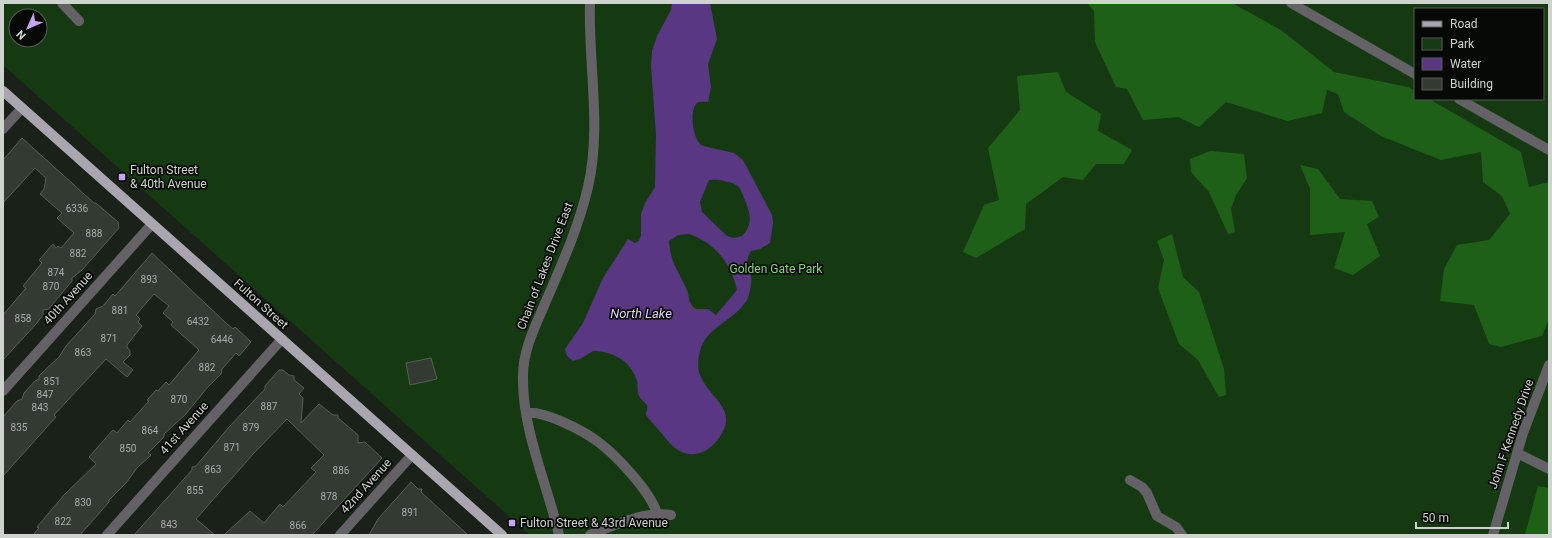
<svg xmlns="http://www.w3.org/2000/svg" width="1552" height="538" font-family="Roboto,sans-serif">
<style>
.green{fill:#153a12;fill-rule:evenodd}
.forest{fill:#1f6018}
.water{fill:#5a3782;fill-rule:evenodd}
.building{fill:#333a32;stroke:#585f56}
.lines{fill:none;stroke-linecap:round;stroke-linejoin:round}
.minor{stroke:#646266;stroke-width:10}
.major{stroke:#aaa6b0;stroke-width:10}
.poi-dot{fill:#c5a7f1;stroke:#070907;stroke-width:1.5}
.labels{text-anchor:middle;dominant-baseline:central;stroke-width:3.5;stroke-linejoin:round;paint-order:stroke}
.number-label{font-size:10px;fill:#a7ada7}
.poi-label{font-size:12px;fill:#ced3ce;stroke:#070907;text-anchor:start}
.street-label{font-size:12px;fill:#ced3ce;stroke:#070907}
.park-label{font-size:12px;fill:#81d777;stroke:#070907}
.water-label{font-size:13px;font-style:italic;fill:#dfcef9;stroke:#070907}
</style>
<rect width="100%" height="100%" fill="#1a2119"/>
<path class="green" d="M3,3H1549V535H530L3,65ZM1415,9H1543V99H1415ZM16,16H40V40H16Z"/>
<path class="forest" d="M1087,3H1232L1281,30L1334,72L1408,87L1415,91V99H1429L1521,152L1529,187L1549,182V319L1542,336L1501,347L1489,344L1474,305L1440,301L1444,269L1457,245L1489,240L1510,214L1502,196L1483,182L1481,152L1441,160L1381,136L1344,112L1338,94L1327,90L1322,113L1287,121L1226,102L1199,127L1178,117L1143,120L1127,89L1116,87L1095,42L1094,11Z
M1058,72L1066,92L1101,114L1098,131L1132,150L1124,164H1096L1083,180L1063,177L1026,204L1025,229L976,258L963,252L984,205L999,200L988,148L1020,110L1017,76Z
M1210,151L1244,154L1247,178L1236,195L1231,209L1235,232L1228,234L1209,192L1191,172L1190,159Z
M1300,165L1318,169L1340,199L1372,201L1379,217L1367,224L1380,256L1353,275L1334,268L1345,232L1310,235V189Z
M1172,234L1183,277L1199,292L1224,369L1226,395L1219,397L1198,360L1179,344L1158,288L1164,260L1157,241Z
M1538,486L1549,488V535H1525Z"/>
<path class="water" d="M672,3H710L717,39L708,64L711,87L708,102C704,102 698,101 696,104C689,113 693,142 703,146L734,153L743,160L772,215L773,223L770,243L760,249L751,251C744,264 749,264 751,276C752,281 750,293 748,298C737,320 705,327 700,351C698,359 697,368 700,375C710,401 744,410 714,444C707,451 699,455 689,454C680,453 673,447 667,440C664,435 646,417 646,414C646,411 648,409 647,405C645,402 641,400 639,396C637,392 638,385 637,381C631,361 613,351 593,351L580,359L573,361L567,356L565,349L583,323L603,278L628,239L635,243L639,241L641,235V214L645,203L655,187L656,134L651,67L652,51L657,36L671,10ZM709,180C716,179 730,181 736,185C741,188 742,193 744,198C750,212 754,224 742,236L734,238L727,236L702,212L700,202ZM689,234C715,243 731,263 737,290L716,315L708,309H696C686,301 691,298 686,288C677,268 671,264 669,241L678,235Z"/>
<path class="building" d="M22,138L94,203H96L118,222L119,228L82,270L72,278V281L52,305L49,309L43,310V315L36,324L3,360V315L26,288L23,286L42,263L39,260L53,244L56,248L58,246L61,248L74,233L57,218L62,213L40,194L44,189L46,178L35,168L3,203V160Z
M152,253L226,323L233,329L235,327L251,342L239,356L236,353L231,359L222,369L221,374L207,388L185,415L164,434V437L148,453L151,455L137,468L126,483L109,500V502L80,535H33L39,528L37,527L64,495L96,464L89,457L113,430L117,433L128,420L130,422L149,401L147,400L156,390L158,391L166,382L169,385L199,350L171,325L173,322L163,313L169,306L154,294L136,315L140,319L138,322L142,326L127,345V347L130,351V355L123,362L133,370L127,377L106,359L54,415L56,417L3,476V417L17,401L22,399L24,393L35,381L39,379V376L44,371L59,357L66,346L95,314L96,309L103,306L113,294L115,296Z
M431,358L437,379L410,385L406,363Z
M279,370H283L289,375L294,376V380L304,388L299,394L303,398L301,423L319,404L333,415H338V418L358,435V443L365,442L382,458L312,535H224L250,511L264,523L280,504L283,507L316,472L311,468L324,455L287,419L254,453L196,519L215,535H134L192,470V467L196,466L229,427L265,389V386Z
M411,482L418,489H422L421,492L468,535H369L378,519Z"/>
<g class="lines">
<path class="minor" d="M62,3L79,21
M1291,3L1415,74
M1459,99L1549,150
M3,129L22,108
M3,391L152,224
M527,413C545,411 582,430 597,441C615,454 652,493 657,514
M1517,453L1549,469
M1130,480L1142,487L1147,493L1157,516L1176,527L1182,535
M107,535L282,339
M340,535L412,455
M559,535C547,483 522,430 523,376C523,349 536,325 546,301C562,264 579,226 588,187C602,127 588,64 590,3
M590,535C615,525 644,511 671,515
M1493,535L1523,433L1549,365"/>
<path class="major" d="M3,91L502,535"/>
</g>
<g class="poi-dot">
<rect x="118" y="173" width="8" height="8" rx="2"/>
<rect x="508" y="519" width="8" height="8" rx="2"/>
</g>
<g class="labels">
<g class="number-label">
<text x="77" y="208">6336</text>
<text x="94" y="233">888</text>
<text x="78" y="253">882</text>
<text x="56" y="272">874</text>
<text x="149" y="279">893</text>
<text x="51" y="286">870</text>
<text x="120" y="310">881</text>
<text x="23" y="318">858</text>
<text x="198" y="321">6432</text>
<text x="109" y="338">871</text>
<text x="222" y="339">6446</text>
<text x="83" y="352">863</text>
<text x="207" y="367">882</text>
<text x="52" y="381">851</text>
<text x="45" y="394">847</text>
<text x="179" y="399">870</text>
<text x="269" y="406">887</text>
<text x="40" y="407">843</text>
<text x="19" y="427">835</text>
<text x="251" y="427">879</text>
<text x="150" y="430">864</text>
<text x="232" y="447">871</text>
<text x="128" y="448">850</text>
<text x="213" y="469">863</text>
<text x="341" y="470">886</text>
<text x="195" y="490">855</text>
<text x="329" y="496">878</text>
<text x="83" y="502">830</text>
<text x="410" y="512">891</text>
<text x="63" y="521">822</text>
<text x="169" y="524">843</text>
<text x="298" y="525">866</text>
</g>
<g class="poi-label">
<text x="130" y="170">Fulton Street<tspan x="130" dy="14">&amp; 40th Avenue</tspan></text>
<text x="520" y="523">Fulton Street &amp; 43rd Avenue</text>
</g>
<g class="street-label">
<text transform="translate(545 266) rotate(-69)">Chain of Lakes Drive East</text>
<text transform="translate(68 298) rotate(-48)">40th Avenue</text>
<text transform="translate(261 304) rotate(42)">Fulton Street</text>
<text transform="translate(184 428) rotate(-48)">41st Avenue</text>
<text transform="translate(1511 434) rotate(-71)">John F Kennedy Drive</text>
<text transform="translate(366 486) rotate(-48)">42nd Avenue</text>
</g>
<g class="park-label">
<text x="776" y="269">Golden Gate Park</text>
</g>
<g class="water-label">
<text x="641" y="313">North Lake</text>
</g>
</g>
<rect width="1552" height="538" fill="none" stroke="#ced3ce" stroke-width="8"/>
<rect x="1414" y="8" width="130" height="92" fill="#070907" stroke="#575a57"/>
<rect x="1422" y="21" width="20" height="6" fill="#aaa6b0" stroke="#575a57"/>
<text x="1450" y="28" font-size="12" fill="#ced3ce">Road</text>
<rect x="1422" y="38" width="20" height="12" fill="#153a12" stroke="#575a57"/>
<text x="1450" y="48" font-size="12" fill="#ced3ce">Park</text>
<rect x="1422" y="58" width="20" height="12" fill="#5a3782" stroke="#575a57"/>
<text x="1450" y="68" font-size="12" fill="#ced3ce">Water</text>
<rect x="1422" y="78" width="20" height="12" fill="#333a32" stroke="#575a57"/>
<text x="1450" y="88" font-size="12" fill="#ced3ce">Building</text>
<g transform="translate(28 28) rotate(225)"><circle r="19" fill="#070907" stroke="#575a57"/>
<path d="M0-3L7 15L0 10L-7 15Z" fill="#c5a7f1"/>
<text y="-6" font-size="11" font-weight="bold" text-anchor="middle" fill="#ced3ce">N</text>
</g>
<path d="M1416 522v6h92v-6" fill="none" stroke="#ced3ce" stroke-width="2"/>
<text x="1422" y="522" font-size="12" fill="#ced3ce" stroke="#070907" stroke-width="3" paint-order="stroke">50 m</text>
</svg>
